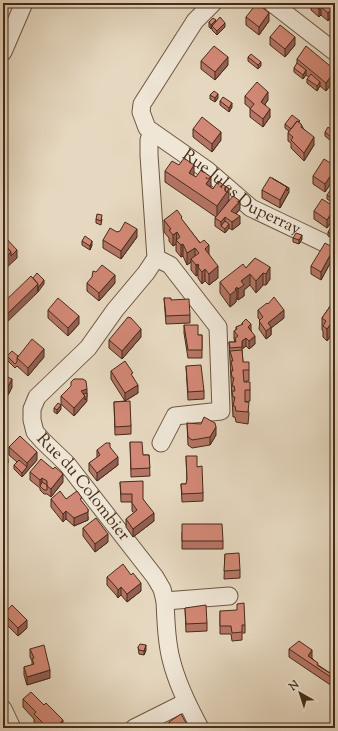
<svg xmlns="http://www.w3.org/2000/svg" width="338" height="731" font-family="'Sorts Mill Goudy',serif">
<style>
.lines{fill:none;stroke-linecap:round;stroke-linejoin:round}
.minor-casing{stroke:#6e5642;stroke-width:19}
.minor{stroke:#efe6d6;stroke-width:17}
.wall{fill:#b57565;stroke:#462b18}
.shaded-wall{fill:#935f53;stroke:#462b18}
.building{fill:#d28876;stroke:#462b18}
.labels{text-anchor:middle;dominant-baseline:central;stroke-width:3;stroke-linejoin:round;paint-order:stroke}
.street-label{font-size:17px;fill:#462b18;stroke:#efe6d6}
</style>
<rect width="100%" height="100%" fill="#e6d8c0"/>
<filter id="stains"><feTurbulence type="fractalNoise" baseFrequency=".005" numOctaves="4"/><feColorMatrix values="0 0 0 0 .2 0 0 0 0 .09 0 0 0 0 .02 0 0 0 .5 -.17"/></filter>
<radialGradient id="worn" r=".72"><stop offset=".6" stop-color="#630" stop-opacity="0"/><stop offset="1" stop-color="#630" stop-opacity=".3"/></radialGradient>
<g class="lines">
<g class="minor-casing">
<g id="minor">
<path id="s1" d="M213,3L195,21L142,104L141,112L147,128L207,170L251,208L335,248"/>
<path d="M272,3L335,52"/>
<path d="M3,52L24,3"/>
<path id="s2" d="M152,132L149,140V155L156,258L146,273L115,310L88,348L37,397L32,409V420L35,432L43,441L67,464L155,577L162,589L165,601L229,596"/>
<path d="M156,258L170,265L218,327L221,411L175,416L161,443"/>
<path d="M165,601C166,620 166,640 171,659C177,684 188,706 200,728"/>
<path d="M3,709L12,728"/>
<path d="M134,728L186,702"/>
</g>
</g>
<use href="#minor" class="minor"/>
</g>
<path class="wall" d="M306,3H335V12L328,21L321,15L319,17L311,10V7Z
M246,17L269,21L259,35L246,25Z
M209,22H216L225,27L217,35L212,30V28L211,29L209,27Z
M270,37L295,45L285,57L270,45Z
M248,57L261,66L258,69L248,61Z
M297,59L335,70V79L326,91L320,86L317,91L307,83V79L309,77L306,75L303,79L294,72V68L297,64Z
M201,61L228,65L215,80L201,69Z
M210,95L218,98L215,102L210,99Z
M245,96L268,100L265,104L270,117L263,127L250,117V108L245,104Z
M335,100V109L333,107V103Z
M220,101L232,107L229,112L220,105Z
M300,123L314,145L304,161L291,148V143L288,141V133L289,131L285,128V124Z
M193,129L221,140L212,152L193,137Z
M325,132L334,136L331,141L325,136Z
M335,166V177L325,192L313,184V176Z
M165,171L194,176L211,188L229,200L224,207L240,209L236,214L240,224L232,230L229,228L225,233L215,226V218L216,217L165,182Z
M335,187V204L327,199V195Z
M262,190L289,192L280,208L262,198Z
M335,207V216L327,228L314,219V211Z
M96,219H102L101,225L96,223Z
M164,220H182L209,254L218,278L209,285L205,281L202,284L198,278V275L196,276L191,270V262L187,265L183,256L181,257L176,251V244L173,246L169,241V238L164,232Z
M335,229V240L328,236V232Z
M117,232L137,237L121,259L103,248V240Z
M293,238L302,239L299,244L293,242Z
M82,241L92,245L90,250L82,245Z
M334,256L321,280L311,274V266Z
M255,258L270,279L266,285H263L256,293L250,285L244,290V296L238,300L237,298L236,299V302L230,307L220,293V282L246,268Z
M87,283H115L99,301L87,291Z
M164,298L171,300L190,315V323L166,324Z
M335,299V329L327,341L323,337V331L322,330V318Z
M48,310L79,324L68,336L48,318Z
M258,310L284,318L271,328V335L266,339L259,329L260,320L258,318Z
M242,323L251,330L255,344L249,349L246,346L242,349L243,362L249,370V381H246L250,390V401L245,402L249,413L248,424L236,422L235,417H233L229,342H235L234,339V331L236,330V327L242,325Z
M184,325L198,335H202V358H188L184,333Z
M141,337L122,359L109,348V340Z
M7,356H18L44,357L28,376L17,366L15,368L7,360Z
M186,366L204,391V399L188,400Z
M111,371L133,377L138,393L125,401L131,426V434L115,435L114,402L125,401L111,379Z
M3,375L12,387L8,395H7L3,407Z
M61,396L87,401L74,416L61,404Z
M54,408L61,409L57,414L54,412Z
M187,423L216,435L210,445L192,448L188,445Z
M130,442L143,455H149L150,476L131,477Z
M9,447L37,460L22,477L14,469V465L17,462L9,455Z
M110,447L118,465L97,481L89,471V463L97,458V450Z
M186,456L197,467L203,493V501L182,502L181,484H186L187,482Z
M30,472L63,482L51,497L47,494H44L40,490V488L30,480Z
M120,482L143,499L154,521L133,537L126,527V519L134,513L132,511V502H121Z
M51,499H66L82,502L88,517V520L74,526L66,519L63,522L51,507Z
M83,528L108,542L95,552L83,536Z
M182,532L223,541V549H182Z
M225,554L240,570V578L224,579Z
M107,577L141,591L127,602L121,595L118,598L116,595L107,585Z
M185,608L207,623V631L186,632Z
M220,611L245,625V633H242V640L232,641L231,634H220Z
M4,614L27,628L18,636L4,622Z
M138,647L146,650L144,655L139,654Z
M30,649L50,678L27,685L24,675V667L32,665V661L30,657Z
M289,649L312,658L318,665L333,675L335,672V688L289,657Z
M23,699L63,728H40L34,722V719L23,707Z
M169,722L189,728H169Z"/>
<path class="shaded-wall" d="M335,5V12L328,21V13Z
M321,7V15L319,17V9Z
M269,13V21L259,35V27Z
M216,20V24L212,26L211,29V25Z
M225,23V27L217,35V31Z
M295,37V45L285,57V49Z
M228,57V65L215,80V72Z
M261,62V66L258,69V65Z
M306,70V75L303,79V75Z
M335,71V79L326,91V83Z
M320,82V86L317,91V86Z
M268,92V100L261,110V102Z
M218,94V98L215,102V98Z
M232,103V107L229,112V108Z
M270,109V117L263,127V119Z
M221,132V140L212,152V144Z
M334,132V136L331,141V137Z
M314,137V145L304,161V153Z
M194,165V177L189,173Z
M335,169V177L325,192V184Z
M211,177V188L206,184Z
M287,187L289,188V192L280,208V200Z
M229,189V200L217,217V206Z
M240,201V209L231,219V211Z
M335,208V216L327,228V220Z
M240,216V224L232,230V222Z
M225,217V225L221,226V222Z
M229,224V228L225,233V229Z
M137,229V237L121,259V251Z
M177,232L176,244L173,246V235Z
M302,235V239L299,244V240Z
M92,241V245L90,250V246Z
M183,244V256L181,257V245Z
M209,245V257L205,249Z
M195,248V259H191V262L187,265V253Z
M334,248V256L321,280V272Z
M17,250V258L3,271V260L11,252Z
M198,264V275L196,276V265Z
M218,266V278L209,285V274Z
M270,267V279L266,285V274Z
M205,269V281L202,284V272Z
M263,273V285L256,293V281Z
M250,274V285L244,290V296L238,300V289L241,281Z
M115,275V283L99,301V293Z
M44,280V284L38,292V288Z
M38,284V292L3,326V318Z
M237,287V298L236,299V302L230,307V295Z
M284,310V318L271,328V335L266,339V331L268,323Z
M79,316V324L68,336V328Z
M335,318V329L327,341V329Z
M251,324V332L248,327Z
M141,329V337L122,359V351Z
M255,336V344L249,349V341Z
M246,338V346L242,349V341Z
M44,349V357L28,376V368Z
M12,379V387L8,395V387Z
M138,385V393L125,401V393Z
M7,387V395L3,407V399Z
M87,389V401L74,416V408L81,391Z
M61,405V409L57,414V410Z
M216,427V435L210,445V437Z
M37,452V460L22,477V473L27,467V463Z
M118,457V465L97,481V473Z
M8,459V463L3,468V464Z
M63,474V482L51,497V489Z
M42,478V486H40V480Z
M88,509V520L74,526V518Z
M66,511V519L63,522V514Z
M154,513V521L133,537V529Z
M108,534V542L95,552V544Z
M141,583V591L127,602V594Z
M121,587V595L118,598V590Z
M27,620V628L18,636V628Z
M146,645V650L144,655V651Z
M312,650V658L309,662L308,656Z
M50,670V678L27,685V677Z
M63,720V728H55Z"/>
<path class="building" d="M257,3L269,13L259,27L246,17Z
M311,3H335V5L328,13L321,7L319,9Z
M220,17L225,23L217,31L212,26Z
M213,18L216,20L211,25L209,22Z
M280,25L295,37L285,49L270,37Z
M214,46L228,57L215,72L201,61Z
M306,46L335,70V71L326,83L297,59Z
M251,54L261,62L258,65L248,57Z
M297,63L306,70L303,75L294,68Z
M311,74L320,82L317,86L307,79Z
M257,82L268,92L261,102L270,109L263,119L250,109L254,104L245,96Z
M214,91L218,94L215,98L210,95Z
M223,97L232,103L229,108L220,101Z
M335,100V104L333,103Z
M292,115L300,121L299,122L297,121L291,129L285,124Z
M202,117L221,132L212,144L193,129Z
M297,121L302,125L301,127L314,137L304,153L291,140L293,137L288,133Z
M328,127L334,132L331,137L325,132Z
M184,158L194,165L189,173L196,177L201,170L211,177L206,184L213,189L218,181L229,189L217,206L165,171L172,161L179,165Z
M324,159L335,166V169L325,184L313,176Z
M270,177L287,187L280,200L262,190Z
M272,178L289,188L287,191V187Z
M333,186L335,187V200L327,195Z
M233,196L240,201L231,211L240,216L232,222L225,217L221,222L215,218Z
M322,199L335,207L327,220L314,211Z
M177,210L182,217L181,218L200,243L204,240L209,245L205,249L218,266L209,274L205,269L202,272L198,267L199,266L198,264L196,265L191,259L199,253L195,248L187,253L183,244L181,245L176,240L180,237L177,232L173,235L169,230L171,229L164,220Z
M97,214L102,215L101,221L96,219Z
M225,221L229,224L225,229L221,226Z
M125,222L137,229L121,251L103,240L110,228L117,232L120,231Z
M331,227L335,229V236L328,232Z
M296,233L302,235L299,240L293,238Z
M3,235L17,250L11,256V252L3,243Z
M85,236L92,241L90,246L82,241Z
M3,243L11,252L3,260Z
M325,243L334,248L321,272L311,266Z
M255,258L270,267L266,274L263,273L256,281L250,274L241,281L244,285L238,289L237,287L235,289L236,290L230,295L220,282L243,264L246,268Z
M102,265L115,275L99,293L87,283L92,277L93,271L96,272Z
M37,273L44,280L38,288V284L33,278Z
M31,276L38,284L3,318V313L4,312L3,311V303Z
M274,297L284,310L268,323L271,327L266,331L259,321L263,317L258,310L267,303L268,304Z
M58,298L79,316L68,328L48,310Z
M164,298H171V300L189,299L190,315L166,316Z
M335,299V318L327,329L323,326L326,321L322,318Z
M128,317L131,318L141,329L122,351L109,340Z
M246,319L251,324L248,327L255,336L249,341L246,338L242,341V347L230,348L229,342H236L235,338L238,336L234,331L237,329L236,327L243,324L242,323Z
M184,325H198V335H202V350H188Z
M32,339L44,349L28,368L17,358Z
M242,350L243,362H249V370H243L244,382H250V390H245V402H249L248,412L236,411L235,406H233L235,397H233L232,391H235L234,386H232L234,378L232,377L231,371H233L231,361H233L230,351Z
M12,351L18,356L17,358V362L15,364L7,356Z
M125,361L133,373L131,374L138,385L125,393L111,371Z
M201,365L204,391L188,392L186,366Z
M3,375L12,379L8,387H7L3,399Z
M74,379H83L86,381L87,389L81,391L85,396L74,408L61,396L71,386V382Z
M87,393V397L85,400V396L83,394Z
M130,401L131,426L115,427L114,402Z
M58,403L61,405L57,410L54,408Z
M204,417L215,423L216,427L210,437L192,440L188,437L187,423L201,424Z
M20,436L37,452L27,463L9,447Z
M130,442H142L143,455H149L150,468L131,469Z
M106,443H110V447L118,457L97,473L89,463L100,455L97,450Z
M3,455L8,459L3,464Z
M186,456H197V467L202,466L203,493L182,494L181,484H186L187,479Z
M41,459L53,469L55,467L63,474L51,489L47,486V481L42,478L40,480L30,472Z
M19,460L27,467L22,473L14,465Z
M143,481V499L154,513L133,529L126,519L137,510L132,503V494H121L120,482Z
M42,482L47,485V490H44L40,486Z
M60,491L66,499L77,491L82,498L80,499L88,509V512L74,518L66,511L63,514L51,499Z
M96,518L108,534L95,544L83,528Z
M182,524H222L223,541H182Z
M239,553L240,570L224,571L225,554Z
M123,564L131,575L133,573L141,583L127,594L121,587L118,590L116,587L107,577Z
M244,603L245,625H242V632L232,633L231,626H220V611L237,610V604Z
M12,605L27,620L18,628L4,614Z
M206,605L207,623L186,624L185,608Z
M299,641L312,650L308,656L318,663L317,665L333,675L335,672V680L289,649Z
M140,644L146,645L144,651L139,650L138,647Z
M44,645L50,670L27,677L24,667L34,664L32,659L34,658L30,649Z
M31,692L44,705L46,703L63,720L55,728H48L34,714L36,712L23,699Z
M181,714L189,728H172L169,722Z"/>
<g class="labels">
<g class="street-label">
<text stroke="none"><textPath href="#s1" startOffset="264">Rue Jules Duperray</textPath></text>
<text stroke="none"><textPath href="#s2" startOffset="420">Rue du Colombier</textPath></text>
</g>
</g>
<rect width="338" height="731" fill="none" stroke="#e6d8c0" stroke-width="16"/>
<rect x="4" y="4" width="330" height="723" fill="none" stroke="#462b18" stroke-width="2"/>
<rect x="8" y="8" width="322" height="715" fill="none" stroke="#462b18"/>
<g transform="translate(300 693) rotate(321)" stroke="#efe6d6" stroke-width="3" paint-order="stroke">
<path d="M0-3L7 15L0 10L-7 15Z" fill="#462b18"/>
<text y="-6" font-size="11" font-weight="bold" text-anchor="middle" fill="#462b18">N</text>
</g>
<rect width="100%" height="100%" filter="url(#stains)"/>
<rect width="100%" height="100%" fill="url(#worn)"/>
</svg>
